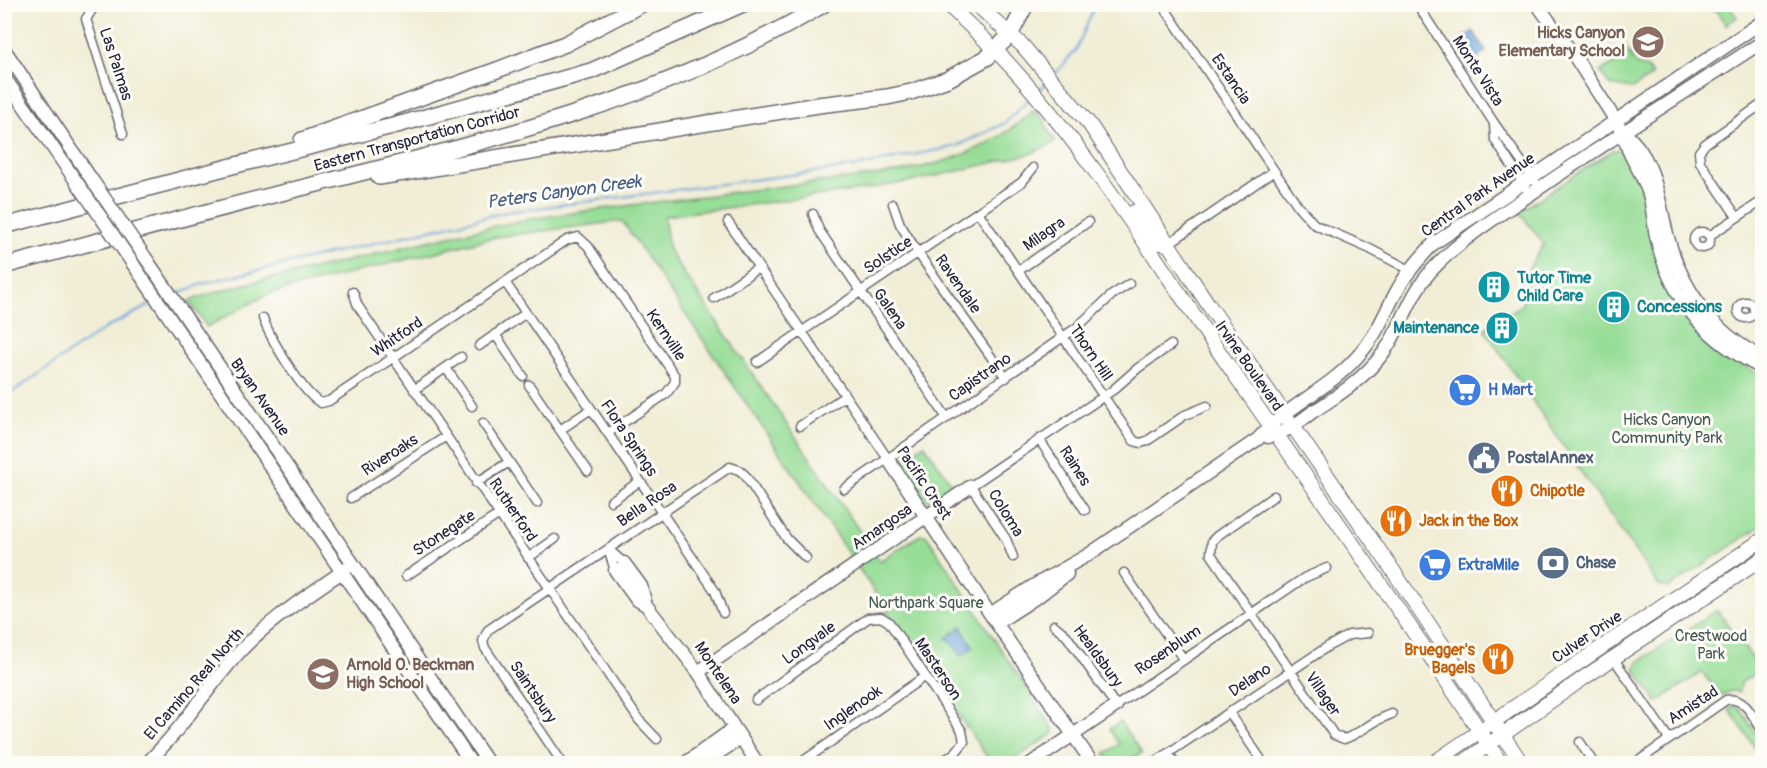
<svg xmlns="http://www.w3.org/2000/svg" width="1767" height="768" font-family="Pangolin,sans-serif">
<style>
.green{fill:#96dd96;stroke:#5c8068;stroke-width:1.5}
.water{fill:#68a2d8;stroke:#45628a;stroke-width:1.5}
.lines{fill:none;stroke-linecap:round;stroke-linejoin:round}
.stream{stroke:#68a2d8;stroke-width:2}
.street-casing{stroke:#6a6971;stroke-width:11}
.secondary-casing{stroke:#6a6971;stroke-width:15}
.primary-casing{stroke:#6a6971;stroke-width:16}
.highway-casing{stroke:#6a6971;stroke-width:18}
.street{stroke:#fff;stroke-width:8}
.secondary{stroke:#fff;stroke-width:12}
.primary{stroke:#fff;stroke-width:14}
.highway{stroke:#fff;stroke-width:15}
.secondary-bridge-casing{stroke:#6a6971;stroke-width:15;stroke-linecap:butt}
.secondary-bridge{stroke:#fff;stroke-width:12}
.labels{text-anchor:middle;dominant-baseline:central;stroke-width:6;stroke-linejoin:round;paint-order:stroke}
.education-label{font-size:16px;font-weight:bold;fill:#785e54;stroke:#fdfcf7;text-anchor:end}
.street-label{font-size:16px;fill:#22223b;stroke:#fdfcf7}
.culture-label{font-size:16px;font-weight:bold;fill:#0d838f;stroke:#fdfcf7;text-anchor:start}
.shop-label{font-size:16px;font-weight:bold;fill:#366cbe;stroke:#fdfcf7;text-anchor:start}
.park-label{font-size:16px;fill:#455a56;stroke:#fdfcf7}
.service-label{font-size:16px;font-weight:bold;fill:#4e5e75;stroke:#fdfcf7;text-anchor:start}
.food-label{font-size:16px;font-weight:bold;fill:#c56008;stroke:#fdfcf7;text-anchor:start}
.water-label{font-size:18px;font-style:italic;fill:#425c82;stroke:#fdfcf7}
</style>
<rect width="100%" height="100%" fill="#fdfcf7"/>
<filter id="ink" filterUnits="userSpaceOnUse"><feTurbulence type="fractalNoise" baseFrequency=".0167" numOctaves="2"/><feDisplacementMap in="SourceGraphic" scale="12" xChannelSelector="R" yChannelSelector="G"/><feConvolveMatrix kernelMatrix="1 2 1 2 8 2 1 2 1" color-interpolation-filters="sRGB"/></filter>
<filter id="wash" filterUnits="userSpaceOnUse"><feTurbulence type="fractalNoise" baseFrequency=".008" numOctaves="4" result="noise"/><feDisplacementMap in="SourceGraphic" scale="24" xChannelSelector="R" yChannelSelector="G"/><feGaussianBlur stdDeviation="1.35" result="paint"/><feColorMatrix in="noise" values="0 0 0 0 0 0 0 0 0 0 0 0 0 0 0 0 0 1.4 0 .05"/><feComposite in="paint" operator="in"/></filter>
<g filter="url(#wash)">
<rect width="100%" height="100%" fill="#f1edd6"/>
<path class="green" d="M1721,5H1728L1737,17L1726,25L1715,9Z
M1623,44L1637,66L1648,68L1652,76L1632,89L1610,85L1600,72L1619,60Z
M1035,109L1045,121L1049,132L1055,140L1052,144L1030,154L919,180L862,190L664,216L669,249L673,257L880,561L920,535H926L1054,730L1053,734L1009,763H991L622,221L496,237L268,294L207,327L189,301C235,284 286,276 334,264C402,248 469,229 537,218C617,206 696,197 776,187C866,175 966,177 1035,109Z
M1613,150H1621C1631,166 1641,181 1645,200C1650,218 1650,237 1655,255C1670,306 1712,355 1762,375V525L1668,588L1658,585L1484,329L1522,305L1529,268L1544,244L1519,212Z
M924,444L954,487L933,502L926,500L903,464V460Z
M1717,610L1761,670L1740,683L1739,692L1731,691L1720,696L1702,672L1657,702L1635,670L1638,662Z
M1735,706L1741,710L1762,742V758L1729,709Z
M1120,722L1142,753L1126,763H1111L1105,754L1119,744L1109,729Z"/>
<path class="water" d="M1473,31L1486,51L1475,59L1462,39Z
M962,626V630L974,647L961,656L949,639L946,638Z"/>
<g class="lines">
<path class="stream" d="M1054,75L1076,50L1096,4
M1039,90L1048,82
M176,294L205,283L506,212L860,166L957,146L1005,123L1030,98
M4,398L104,329L154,303"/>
</g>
</g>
<g filter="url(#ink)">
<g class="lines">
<g class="street-casing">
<path id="street" d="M96,4L86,19L123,134
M1162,4L1298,206L1314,224L1322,228L1368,248L1410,270
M1417,4L1494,123L1535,181
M1494,124L1495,140L1530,194
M893,204L900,224L918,253L1006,378
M978,212L1134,441L1141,443L1147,441L1185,415L1207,406
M813,214L819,230L947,418
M1737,217L1700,162L1699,152L1705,144L1762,104
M728,222L888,459
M1694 240a8 8 0 1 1 16 0a8 8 0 1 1-16 0Z
M1709,236L1762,201
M1168,244L1274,171
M1018,271L1088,222
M505,282L715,591L723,613
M353,292L358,306L639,720L657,739
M714,298L758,268
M1738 310a8 8 0 1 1 16 0a8 8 0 1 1-16 0Z
M1753,306L1762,299
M263,318C269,336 304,396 321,403L329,401L567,240L578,237L588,246L675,376V382L666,394L608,433
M495,334L523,376
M479,346L526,313
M757,362L1022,182L1033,168
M446,368L472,406
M529,385L588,471
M414,390L461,357
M483,423L537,503
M800,426L845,396
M560,430L591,409
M1039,439L1085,510
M476,483L509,462
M844,489L1076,328L1112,295L1129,284
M1274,496L1217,536L1212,541L1211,554L1334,735L1344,739C1362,733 1372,720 1392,714
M351,498L445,437
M611,501L640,481
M608,549L615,570
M608,549L624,563
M1013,557L1006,539L971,486L1113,390L1138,368L1171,345
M528,558L555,539
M1124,573L1184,660
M406,576L498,515
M1054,625L1066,635L1116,706L1304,578L1327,568
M1614,659L1669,739
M756,700L868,618L881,617L889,622L962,731L964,742L955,753L939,764
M1229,712L1264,764
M1580,742L1594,764
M1168,753L1176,764
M563,764L485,648L483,641L488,630L730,467L739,470L745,475L787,539L806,558
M799,764L924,677
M1152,764L1327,647L1349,635L1368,633
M1634,764L1726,700C1745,696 1753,717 1762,730"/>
</g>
<g class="secondary-casing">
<path id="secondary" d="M1537,4L1575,57L1623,132C1626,153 1641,170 1648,191C1653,205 1653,221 1656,236C1670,299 1706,340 1762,368
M4,49L92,180
M4,77L78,184
M1623,132C1655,156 1658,197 1667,234C1680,286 1713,334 1762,357
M147,260L489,764
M133,264L472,764
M1268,437C1284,434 1298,423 1311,413C1338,396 1365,378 1384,352C1403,325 1409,295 1432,270C1461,238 1506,211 1541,187C1614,137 1689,90 1762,42
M888,459L990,614L1093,764
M624,563L641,586L646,605L698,672L758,764
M615,570L636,599L646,605
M990,614L1033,586L1088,555L1258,439C1286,406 1328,390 1357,357C1378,335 1384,313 1399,287C1408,271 1421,257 1433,244L1762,22
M997,623L1040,595L1067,574
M698,672L971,486
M146,764C180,731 204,693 234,658C264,623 309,595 346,569
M684,764L734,728
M702,764L741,738
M1030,764L1116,706"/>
</g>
<g class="primary-casing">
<path id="primary" d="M947,4C970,26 994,47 1015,71C1095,160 1158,264 1226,362C1318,495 1413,627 1501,764
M976,4L1022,45L1090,125L1208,304L1390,566L1522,764
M1134,212L1155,242L1168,244
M1432,764L1590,655L1762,540
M1461,764L1585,677L1762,559"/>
</g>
<g class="highway-casing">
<path id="highway" d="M302,140L497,70L565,44L642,4
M379,177L818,105L887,97L911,92L948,79L988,57L1010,35L1026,4
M4,226L236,165L397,125L591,71L743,4
M4,266C110,238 215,209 321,183C492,140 671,97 824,4"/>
</g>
<use href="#street" class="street"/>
<use href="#secondary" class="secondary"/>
<use href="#primary" class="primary"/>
<use href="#highway" class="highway"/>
<g class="secondary-bridge-casing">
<path id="secondary-bridge" d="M92,180L147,260
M78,184L133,264"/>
</g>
<use href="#secondary-bridge" class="secondary-bridge"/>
</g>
</g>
<defs>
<g id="school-disc" transform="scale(1.725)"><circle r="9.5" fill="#8d6e63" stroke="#fdfcf7"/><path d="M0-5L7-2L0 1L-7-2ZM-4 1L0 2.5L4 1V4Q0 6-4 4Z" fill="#fff"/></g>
<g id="building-disc" transform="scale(1.725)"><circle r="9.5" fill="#0f9aa8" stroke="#fdfcf7"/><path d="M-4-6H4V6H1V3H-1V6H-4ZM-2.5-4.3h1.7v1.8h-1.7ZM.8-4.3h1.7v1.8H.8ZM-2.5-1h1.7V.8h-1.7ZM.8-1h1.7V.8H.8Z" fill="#fff"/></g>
<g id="supermarket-disc" transform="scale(1.725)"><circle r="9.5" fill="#3f7fe0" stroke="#fdfcf7"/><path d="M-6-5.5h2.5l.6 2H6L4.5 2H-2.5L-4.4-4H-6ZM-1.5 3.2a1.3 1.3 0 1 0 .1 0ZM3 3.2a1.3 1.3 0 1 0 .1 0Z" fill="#fff"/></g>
<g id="civic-disc" transform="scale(1.725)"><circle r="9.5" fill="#5c6f8a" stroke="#fdfcf7"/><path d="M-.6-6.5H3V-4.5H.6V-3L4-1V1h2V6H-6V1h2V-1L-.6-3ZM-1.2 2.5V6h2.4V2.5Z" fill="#fff"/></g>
<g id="restaurant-disc" transform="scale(1.725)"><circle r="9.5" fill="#e8710a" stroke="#fdfcf7"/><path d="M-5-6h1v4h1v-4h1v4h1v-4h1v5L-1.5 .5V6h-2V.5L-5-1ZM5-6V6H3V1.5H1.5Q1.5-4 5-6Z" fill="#fff"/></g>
<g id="bank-disc" transform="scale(1.725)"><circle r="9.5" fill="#5c6f8a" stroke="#fdfcf7"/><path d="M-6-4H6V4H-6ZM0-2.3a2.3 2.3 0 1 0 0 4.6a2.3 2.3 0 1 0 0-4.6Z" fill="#fff"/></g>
</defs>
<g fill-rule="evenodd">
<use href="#school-disc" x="1648" y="42"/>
<use href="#building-disc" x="1494" y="287"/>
<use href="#building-disc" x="1614" y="307"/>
<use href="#building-disc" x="1502" y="328"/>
<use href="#supermarket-disc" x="1465" y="390"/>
<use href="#civic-disc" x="1484" y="458"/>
<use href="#restaurant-disc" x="1507" y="491"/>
<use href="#restaurant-disc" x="1396" y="521"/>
<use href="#bank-disc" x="1553" y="563"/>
<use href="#supermarket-disc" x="1435" y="565"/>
<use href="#restaurant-disc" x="1498" y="659"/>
<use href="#school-disc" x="323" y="674"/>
</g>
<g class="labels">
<g class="education-label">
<text x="1625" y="33">Hicks Canyon<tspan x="1625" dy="18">Elementary School</tspan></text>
<text x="346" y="665" text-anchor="start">Arnold O. Beckman<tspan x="346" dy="18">High School</tspan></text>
</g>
<g class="street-label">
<text transform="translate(116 64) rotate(72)">Las Palmas</text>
<text transform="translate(1478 71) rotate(57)">Monte Vista</text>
<text transform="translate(1231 79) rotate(56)">Estancia</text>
<text transform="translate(417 139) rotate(-15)">Eastern Transportation Corridor</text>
<text transform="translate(1478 195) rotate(-35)">Central Park Avenue</text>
<text transform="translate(1044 234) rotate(-35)">Milagra</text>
<text transform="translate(888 255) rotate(-34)">Solstice</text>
<text transform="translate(958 284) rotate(55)">Ravendale</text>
<text transform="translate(890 309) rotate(55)">Galena</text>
<text transform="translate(666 335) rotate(56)">Kernville</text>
<text transform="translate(397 337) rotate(-34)">Whitford</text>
<text transform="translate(1091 353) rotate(56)">Thorn Hill</text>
<text transform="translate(1249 366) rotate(55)">Irvine Boulevard</text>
<text transform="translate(980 377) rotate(-35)">Capistrano</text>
<text transform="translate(260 397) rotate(55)">Bryan Avenue</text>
<text transform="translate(629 438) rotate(56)">Flora Springs</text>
<text transform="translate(390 455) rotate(-33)">Riveroaks</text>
<text transform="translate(1075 466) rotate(57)">Raines</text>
<text transform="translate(924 483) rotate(56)">Pacific Crest</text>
<text transform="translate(647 504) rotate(-34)">Bella Rosa</text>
<text transform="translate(513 510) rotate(56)">Rutherford</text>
<text transform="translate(1006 513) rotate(58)">Coloma</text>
<text transform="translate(882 527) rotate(-34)">Amargosa</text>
<text transform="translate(444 533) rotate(-33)">Stonegate</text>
<text transform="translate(1587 637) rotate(-34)">Culver Drive</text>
<text transform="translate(809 643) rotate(-36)">Longvale</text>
<text transform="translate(1168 650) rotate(-34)">Rosenblum</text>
<text transform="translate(1098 656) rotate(54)">Healdsbury</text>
<text transform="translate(938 669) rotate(56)">Masterson</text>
<text transform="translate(718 673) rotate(56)">Montelena</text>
<text transform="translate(1250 680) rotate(-34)">Delano</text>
<text transform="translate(194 684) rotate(-49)">El Camino Real North</text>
<text transform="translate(533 692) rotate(56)">Saintsbury</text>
<text transform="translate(1323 694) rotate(56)">Villager</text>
<text transform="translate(1693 705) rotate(-33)">Amistad</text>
<text transform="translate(853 708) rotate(-35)">Inglenook</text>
</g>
<g class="culture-label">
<text x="1517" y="278">Tutor Time<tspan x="1517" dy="18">Child Care</tspan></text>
<text x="1637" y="307">Concessions</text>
<text x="1479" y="328" text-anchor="end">Maintenance</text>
</g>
<g class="shop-label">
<text x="1488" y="390">H Mart</text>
<text x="1458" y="565">ExtraMile</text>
</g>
<g class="park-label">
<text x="1667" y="420">Hicks Canyon<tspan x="1667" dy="18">Community Park</tspan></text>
<text x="926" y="603">Northpark Square</text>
<text x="1711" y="636">Crestwood<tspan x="1711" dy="18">Park</tspan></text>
</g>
<g class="service-label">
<text x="1507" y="458">PostalAnnex</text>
<text x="1576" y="563">Chase</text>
</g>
<g class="food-label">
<text x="1530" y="491">Chipotle</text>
<text x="1419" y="521">Jack in the Box</text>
<text x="1475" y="650" text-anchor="end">Bruegger's<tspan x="1475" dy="18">Bagels</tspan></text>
</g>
<g class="water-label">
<text transform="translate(564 192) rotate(-8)">Peters Canyon Creek</text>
</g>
</g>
<rect width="1767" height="768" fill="none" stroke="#fdfcf7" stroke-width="24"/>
</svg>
